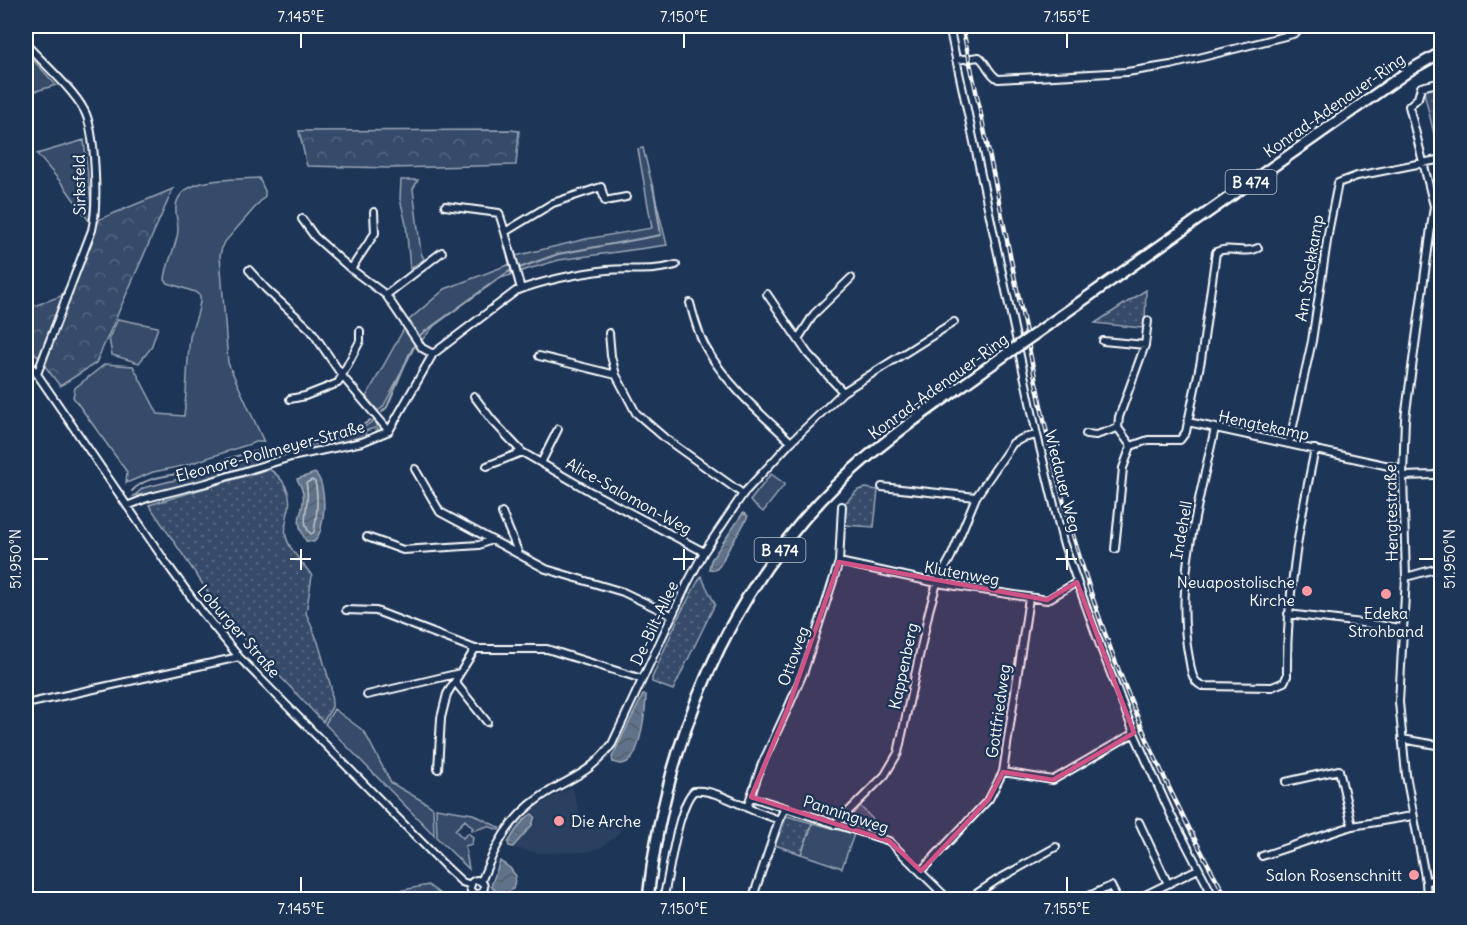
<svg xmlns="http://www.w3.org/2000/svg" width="1467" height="925" font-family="Delius,sans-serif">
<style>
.built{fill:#2a4161}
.grass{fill:#364b69;stroke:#9aa5b4;stroke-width:1.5}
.forest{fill:url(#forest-crowns);stroke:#9aa5b4;stroke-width:1.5}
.cemetery{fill:url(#cemetery-stones);stroke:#9aa5b4;stroke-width:1.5}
.park{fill:url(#park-dots);stroke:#9aa5b4;stroke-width:1.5}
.water{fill:url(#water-waves);stroke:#a0aab8;stroke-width:1.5}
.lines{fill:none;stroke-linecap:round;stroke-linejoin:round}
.shore{stroke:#c0c7d0;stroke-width:1.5}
.stream{stroke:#a0aab8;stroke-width:2}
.minor-casing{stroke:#fff;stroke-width:10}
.primary-casing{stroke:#fff;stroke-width:14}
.minor{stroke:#1d3557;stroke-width:6}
.primary{stroke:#1d3557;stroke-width:9}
.rail-casing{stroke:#fff;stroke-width:4.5}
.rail{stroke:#1d3557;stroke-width:2;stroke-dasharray:7;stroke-linecap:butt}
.primary-bridge-casing{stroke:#fff;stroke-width:14;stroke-linecap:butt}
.primary-bridge{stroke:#1d3557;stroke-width:9}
.marked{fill:#d15284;fill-opacity:0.2;stroke:#d15284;stroke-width:4.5;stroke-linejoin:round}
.ticks{fill:none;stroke:#fff;stroke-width:2}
.poi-dot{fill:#ff9aa2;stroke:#1d3557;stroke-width:2}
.labels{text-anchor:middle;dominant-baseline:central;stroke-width:5;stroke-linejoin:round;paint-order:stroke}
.shield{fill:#1d3557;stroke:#bbc2cd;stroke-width:1.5}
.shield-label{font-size:15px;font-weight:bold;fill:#fff}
.street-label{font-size:16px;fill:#fff;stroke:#1d3557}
.poi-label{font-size:16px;fill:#fff;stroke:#1d3557;text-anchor:end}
.neatline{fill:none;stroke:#fff;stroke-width:2}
.ticks-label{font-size:15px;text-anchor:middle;fill:#fff}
</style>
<defs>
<pattern id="forest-crowns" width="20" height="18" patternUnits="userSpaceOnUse" patternTransform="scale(1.5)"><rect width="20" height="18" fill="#364b69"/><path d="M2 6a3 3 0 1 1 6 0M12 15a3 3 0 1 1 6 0" fill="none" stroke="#546680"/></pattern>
<pattern id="cemetery-stones" width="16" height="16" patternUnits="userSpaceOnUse" patternTransform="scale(1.5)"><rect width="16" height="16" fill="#364b69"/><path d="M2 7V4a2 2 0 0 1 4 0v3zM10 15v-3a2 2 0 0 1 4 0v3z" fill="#546680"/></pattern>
<pattern id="park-dots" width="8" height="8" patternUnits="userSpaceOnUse" patternTransform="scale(1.5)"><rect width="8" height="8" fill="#364b69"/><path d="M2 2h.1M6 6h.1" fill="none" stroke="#546680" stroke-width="1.8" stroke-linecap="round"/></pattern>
<pattern id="water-waves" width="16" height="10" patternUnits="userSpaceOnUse" patternTransform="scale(1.5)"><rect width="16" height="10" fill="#617289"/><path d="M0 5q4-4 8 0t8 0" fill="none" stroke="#555d67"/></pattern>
</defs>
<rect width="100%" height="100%" fill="#1d3557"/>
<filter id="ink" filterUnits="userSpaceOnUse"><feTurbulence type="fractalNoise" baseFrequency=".0167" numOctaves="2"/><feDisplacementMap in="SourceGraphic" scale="12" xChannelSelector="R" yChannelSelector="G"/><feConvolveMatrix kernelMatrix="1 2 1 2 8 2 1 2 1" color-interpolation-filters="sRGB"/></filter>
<g filter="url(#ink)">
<path class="built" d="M572,787L583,825L630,819L615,837L600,848L586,852L540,853L514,848L538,819L531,811L551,798Z"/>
<path class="grass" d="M26,52L56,85L26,94Z
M84,140L91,203L89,221L64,186L37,154Z
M643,148L667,245L559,260L518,272L515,256L586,239L652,228L638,149Z
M259,178L265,191V196L223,244L220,255L228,363L264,442H256L183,466L153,472L126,483L127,472L73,397L75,388L105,364L133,366L158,414L184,416C187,390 187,363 190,337C193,323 201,311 200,296L195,292L168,283L165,280C166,262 177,247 178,230C178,222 175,214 176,206C180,175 237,180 259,178Z
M401,180H418L413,189L421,253L424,259L410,269L406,224L400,199Z
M510,264L511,275L497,279L434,326L422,340L409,320L445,289Z
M118,319L158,327L151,348L139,363L112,355L109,338Z
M405,327L416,344L383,407L378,411L366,397Z
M375,420L379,432L377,433L375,428L365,431L366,437L363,438L362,436L335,446L268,461L267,455H275C308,443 345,442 375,420Z
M263,454L264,462L200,482L134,496L143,488L199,474Z
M771,474L785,484L763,512L750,501Z
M334,709L361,729L366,735L391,783L426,803L433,808L434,835L325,724Z
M859,805L884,831L880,836L857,828L858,823L853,812Z
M436,808L473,814L500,828L499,830L488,826L472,831L471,830L473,828L465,820L455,830L463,838L468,833L473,837L472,844L465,846L469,869L437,838Z
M813,823L854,834L842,868L801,854Z"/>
<path class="forest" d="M510,130L519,131L516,165L391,168L307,166L299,131Z
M173,189L96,363L60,386L26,341V309L61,296L100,219Z"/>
<path class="cemetery" d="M428,885L447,899H359Z"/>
<path class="park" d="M1441,83V159H1440L1423,88Z
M1146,290L1145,323L1141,328L1095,323Z
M269,469C282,477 292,491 289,508C287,518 284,526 286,536C289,550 304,564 312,576L306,613L318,642L331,687L332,707L323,722L227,620L149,505Z
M866,488L878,490L874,527L844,525L845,503L858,490Z
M701,576L715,604L673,690L652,682V678L680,614Z
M787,816L812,823L801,854L775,845Z"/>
<path class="water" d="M315,473C328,484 326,531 314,542L306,541C291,514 306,515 303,493C302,488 299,483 297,479Z
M743,513L748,516C742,529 735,538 728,550C723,557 723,565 715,570L709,569L711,560Z
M643,695H646C646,709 640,750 631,759C625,765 620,765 613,762L612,757Z
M532,814L535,817L532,825L513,847L509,846L508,843C514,833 522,819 532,814Z
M500,861L510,868L516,876L513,889L506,893L497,892L491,886Z"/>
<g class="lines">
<path class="shore" d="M312,480L315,482C319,498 317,515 314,532L311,534C298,522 312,501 306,483Z"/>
<path class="stream" d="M382,412L387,407L409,355L420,335L508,272L558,254L661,235L653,185
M132,491C146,476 169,476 188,472C211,466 235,454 259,451C267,450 275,452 282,450C304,447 354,434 370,420"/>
<g class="minor-casing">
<path id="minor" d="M949,26L1037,435L1063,542L1102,651L1134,733L1171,815L1215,900
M26,44C43,63 73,89 84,110C96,131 98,206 92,230L37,374
M956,60L979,57C987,63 988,73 998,79L1127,72L1171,65L1293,34L1300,30L1302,26
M445,206L499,213L505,232
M302,219L315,237L351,269L386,295L422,348L433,354
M351,269L375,233L374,212
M249,270L266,289L311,330L343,377L389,431
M521,289L505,232L553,203L601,187L605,201L626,197
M767,294L808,354L843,392
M386,295L442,252
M690,303C694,318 698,334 706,348C727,385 760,413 791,442
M609,333L611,356L616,375L636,413L666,439L743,494
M798,339L814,314L851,278
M1103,341L1145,345L1119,417L1118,428L1131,446
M1145,345L1148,321
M539,356L616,375
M26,360L37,374L167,564L202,612L239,657L446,867L462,882L471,885
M474,396L492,420L522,452L591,492L704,552
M290,399L305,396L338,383L360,341V331
M1188,422L1201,360L1216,252C1230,245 1244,255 1258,248
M1215,428C1199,502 1174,583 1189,658C1191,668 1191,681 1202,686L1272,687L1284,682L1287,676C1286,599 1299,525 1315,449
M1086,434L1096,435L1118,428
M1289,444L1312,341L1329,228L1338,183L1357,176L1442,159
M541,463L558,429
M487,466L522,452
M415,469L440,512L546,569L623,592L671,615
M1403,476L1434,475L1442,472
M882,487L976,497
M127,506L147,498L206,483L291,457L362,442L389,431L433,354L516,291C541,281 580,273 607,270C630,268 653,272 676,265
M502,513L519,554
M367,537L403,550L479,545L491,540
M1115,549L1123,468L1131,446L1148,440H1180L1186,432L1188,422L1403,469
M839,562L937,583L1047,600L1077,582
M1406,577L1442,567
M346,610L376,611L475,649H547L642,679
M1288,614L1402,628
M455,682L487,722
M367,695L460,673
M26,704L239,657
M1402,739L1442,746
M438,769L441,718L447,694L475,649
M1003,772L1053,780L1134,733
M1286,782L1339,770L1352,826
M751,797L889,841L949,900
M747,808L761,766L788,708L804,671L839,562L842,506
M1139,822L1168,884
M835,825L885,775L898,753L929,611L937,583L951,557L976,497L1013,443L1023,438L1037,435
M1262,856L1352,826L1412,816
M921,871L989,799L1003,772L1029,598
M470 887a7 7 0 1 1 14 0a7 7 0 1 1-14 0Z
M481,882C495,846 509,818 542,796C572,776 588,776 612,744L687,584L704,552L743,494L791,442L843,392L954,322
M1426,882L1442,876
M663,900C669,877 678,804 694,791C711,789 733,801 748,808C758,813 769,816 779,820L785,808
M752,900L779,820
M967,900L997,880L1056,847
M1080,900L1111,886L1118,900
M1135,900L1198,869
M1427,900L1426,882L1406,775L1399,702L1406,577L1403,476L1405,419L1434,206L1409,106L1418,98L1421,87L1442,82"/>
</g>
<g class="primary-casing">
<path id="primary" d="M1062,315L1410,70L1442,52
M648,900C663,750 726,593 835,486C879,443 931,408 981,372"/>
</g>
<use href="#minor" class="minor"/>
<use href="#primary" class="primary"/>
<g class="rail-casing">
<path id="rail" d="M962,26C984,126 1004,227 1025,328C1039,398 1053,467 1073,535C1110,662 1162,785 1228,900"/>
</g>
<use href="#rail" class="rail"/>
<g class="primary-bridge-casing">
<path id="primary-bridge" d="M981,372L1062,315"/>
</g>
<use href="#primary-bridge" class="primary-bridge"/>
</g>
</g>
<path class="marked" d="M839,562L1047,600L1077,582L1134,733L1053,780L1003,772L989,799L921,871L889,841L751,797L788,708Z"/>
<path class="ticks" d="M301,33V48M684,33V48M1067,33V48M301,549V570M684,549V570M1067,549V570M33,559H48M290,559H311M673,559H694M1056,559H1077M1419,559H1434M301,877V892M684,877V892M1067,877V892"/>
<g class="poi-dot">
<circle cx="1307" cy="591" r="6"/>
<circle cx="1386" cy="594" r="6"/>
<circle cx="559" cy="821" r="6"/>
<circle cx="1414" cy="875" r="6"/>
</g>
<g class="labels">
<g class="shield">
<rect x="1225.5" y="170" width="51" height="24" rx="4.5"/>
<rect x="754.5" y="538" width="51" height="24" rx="4.5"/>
</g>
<g class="shield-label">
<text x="1251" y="182">B 474</text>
<text x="780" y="550">B 474</text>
</g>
<g class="street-label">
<text transform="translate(1334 105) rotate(-35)">Konrad-Adenauer-Ring</text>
<text transform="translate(79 185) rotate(-91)">Sirksfeld</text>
<text transform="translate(1309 268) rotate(-81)">Am Stockkamp</text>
<text transform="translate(938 386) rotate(-36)">Konrad-Adenauer-Ring</text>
<text transform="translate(1264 425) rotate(12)">Hengtekamp</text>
<text transform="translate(270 451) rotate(-15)">Eleonore-Pollmeyer-Straße</text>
<text transform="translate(1063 481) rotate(76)">Wiedauer Weg</text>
<text transform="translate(629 496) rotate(29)">Alice-Salomon-Weg</text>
<text transform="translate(1391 513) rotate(-91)">Hengtestraße</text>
<text transform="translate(1181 530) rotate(-80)">Indehell</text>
<text transform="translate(962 573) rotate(10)">Klutenweg</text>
<text transform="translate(654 623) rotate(-65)">De-Bilt-Allee</text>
<text transform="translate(239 631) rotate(49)">Loburger Straße</text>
<text transform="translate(793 656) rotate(-70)">Ottoweg</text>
<text transform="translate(903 666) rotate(-78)">Kappenberg</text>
<text transform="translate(998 711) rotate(-82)">Gottfriedweg</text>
<text transform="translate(846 814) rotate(18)">Panningweg</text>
</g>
<g class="poi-label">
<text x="1295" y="582">Neuapostolische<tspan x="1295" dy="18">Kirche</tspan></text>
<text x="1386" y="613" text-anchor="middle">Edeka<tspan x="1386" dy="18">Strohband</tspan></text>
<text x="571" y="821" text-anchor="start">Die Arche</text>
<text x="1402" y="875">Salon Rosenschnitt</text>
</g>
</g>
<rect width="1467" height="925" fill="none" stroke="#1d3557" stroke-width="66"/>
<rect x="33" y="33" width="1401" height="859" class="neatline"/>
<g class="ticks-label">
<text x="301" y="22">7.145°E</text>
<text x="684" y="22">7.150°E</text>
<text x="1067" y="22">7.155°E</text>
<text transform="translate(16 559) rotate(-90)" y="5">51.950°N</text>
<text transform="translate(1450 559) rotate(-90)" y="5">51.950°N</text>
<text x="301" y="914">7.145°E</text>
<text x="684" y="914">7.150°E</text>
<text x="1067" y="914">7.155°E</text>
</g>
</svg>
